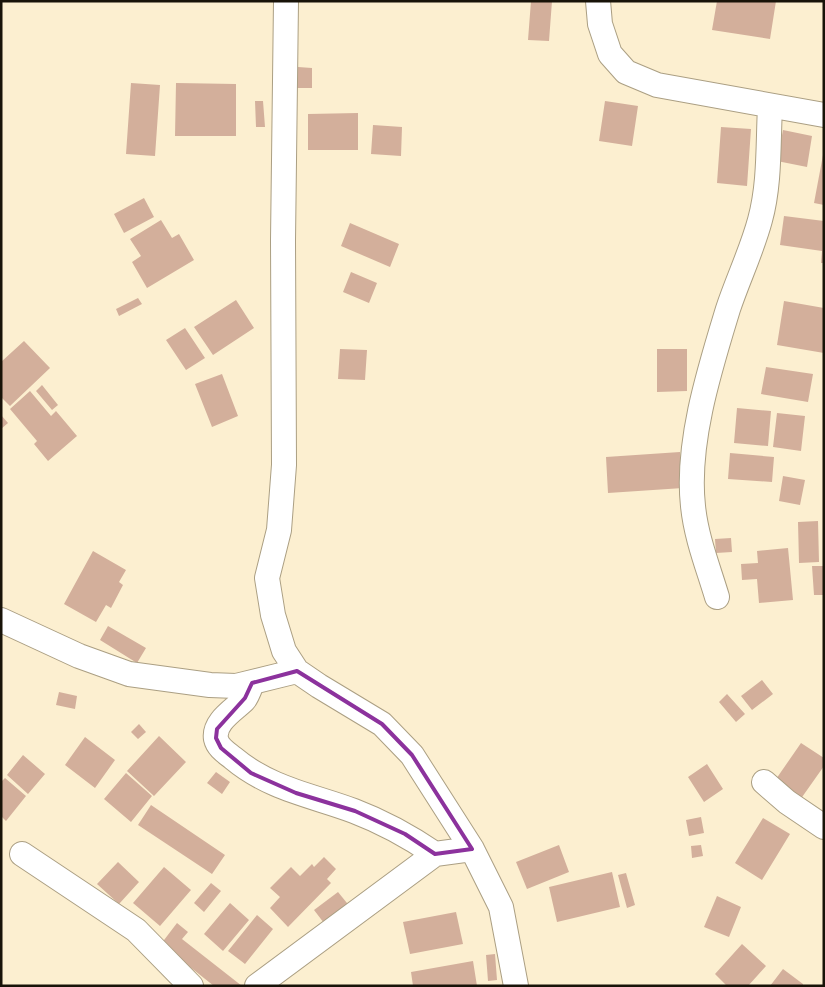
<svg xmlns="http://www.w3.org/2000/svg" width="825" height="987" font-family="Georgia,serif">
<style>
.building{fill:#d3af9b}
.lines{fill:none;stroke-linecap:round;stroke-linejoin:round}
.minor-casing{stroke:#ab9f83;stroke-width:26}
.minor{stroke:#fff;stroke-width:24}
.marked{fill:none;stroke:#8c329d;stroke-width:4;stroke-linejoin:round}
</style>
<rect width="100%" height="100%" fill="#fcefd0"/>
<path class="building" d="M531,1H552L549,41L528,40Z
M717,1H776L770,39L712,30Z
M298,67L312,68V88H297Z
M131,83L160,85L155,156L126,154Z
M176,83L236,84V136H175Z
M255,101H263L265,127H256Z
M605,101L638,106L632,146L599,141Z
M358,113V150H308V114Z
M373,125L402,127L401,156L371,154Z
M721,127L751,129L747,186L717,183Z
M783,130L812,136L807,167L777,161Z
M823,155H824V205L814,203Z
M144,198L154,217L124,233L114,214Z
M784,216L824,221V263H821L822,251L780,245Z
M161,220L172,238L179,234L194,260L147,288L132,262L141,256L130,239Z
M350,223L399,244L390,267L341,246Z
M351,272L377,283L369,303L343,292Z
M138,298L142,304L119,316L116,309Z
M236,300L254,328L213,355L194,327Z
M784,301L824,308V353L777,345Z
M185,328L205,358L186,370L166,340Z
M24,341L50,368L10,406L1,397V362Z
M340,349L367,350L365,380L338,379Z
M657,349H687V391L657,392Z
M766,367L813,374L808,402L761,394Z
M222,374L238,416L212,427L195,384Z
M42,385L58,405L52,410L36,391Z
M30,391L51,416L56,411L77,436L48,461L34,444L37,441L10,409Z
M737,408L771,411L768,446L734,443Z
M777,413L805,416L801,451L773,447Z
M1,415L8,423L1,429Z
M680,452L683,488L608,493L606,457Z
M730,453L774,457L772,482L728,479Z
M783,476L805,480L800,505L779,501Z
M818,521L819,562L799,563L798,522Z
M731,538L732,552L716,553L715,539Z
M788,548L793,600L759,603L757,579L742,580L741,564L758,563L757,551Z
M93,551L126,570L119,582L123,585L111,608L106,605L96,622L64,604Z
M812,566H824V595H814Z
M108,626L146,648L137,663L100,640Z
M762,680L773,694L752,710L741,696Z
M59,692L77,696L75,709L56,705Z
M727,694L745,714L736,722L719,702Z
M139,724L146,732L138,739L131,732Z
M159,736L186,762L154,796L127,771Z
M85,737L115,760L95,788L65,765Z
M801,743L824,758V766L800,800L774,782Z
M23,755L45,774L28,794L7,775Z
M707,764L723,789L704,802L688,777Z
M216,772L230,782L222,794L207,783Z
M126,773L152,796L131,822L104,799Z
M5,778L26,796L6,821L1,816V782Z
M151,805L225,855L212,874L138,825Z
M701,817L704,833L689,836L686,820Z
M763,818L790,834L762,880L735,863Z
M559,845L569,872L527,889L516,862Z
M701,845L703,856L692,858L691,846Z
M324,857L336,869L327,879L331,883L288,927L270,908L280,897L270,888L291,867L300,876L312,864L314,867Z
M118,862L139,882L119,904L97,884Z
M164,867L191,890L160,926L133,903Z
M612,872L620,907L557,922L549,887Z
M626,873L635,905L627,908L618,875Z
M211,883L221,891L204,912L194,903Z
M338,892L351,908L327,927L314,910Z
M717,896L741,907L729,937L704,927Z
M230,903L249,920L223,951L204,934Z
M456,912L463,944L410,954L403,922Z
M257,915L273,929L245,964L228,951Z
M177,923L188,932L182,939L242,986H214L161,944Z
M742,944L766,966L748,986H727L715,974Z
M495,954L497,980L488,981L486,955Z
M473,961L477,986H413L411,972Z
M783,969L803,984V986H770Z"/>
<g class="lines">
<g class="minor-casing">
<path id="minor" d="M286,1L283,240L284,465L279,530L267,578L273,615L284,651L297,671L319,686L382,724L412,755L472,849L501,907L516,986
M598,1L600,24L610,54L626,72L657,85L824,115
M717,597C708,567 696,537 693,506C686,443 710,368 728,309C738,279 752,250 760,220C770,184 768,144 770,107
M1,620L79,656L129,674L210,685L236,686L297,671
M252,683C250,688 248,695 244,700C234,710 213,722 216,739C218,748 227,753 233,758C270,789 311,795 354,811C383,822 410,837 435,854
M764,782L787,802L824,827
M22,854L136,930L191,986
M257,986L435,854L472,849"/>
</g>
<use href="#minor" class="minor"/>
</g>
<path class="marked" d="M297,671L382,724L412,755L472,849L435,854L405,834L355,811L296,793L251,773L221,748L216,738L217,729L245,698L252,683Z"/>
<rect width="825" height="987" fill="none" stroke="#181308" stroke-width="5"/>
</svg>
